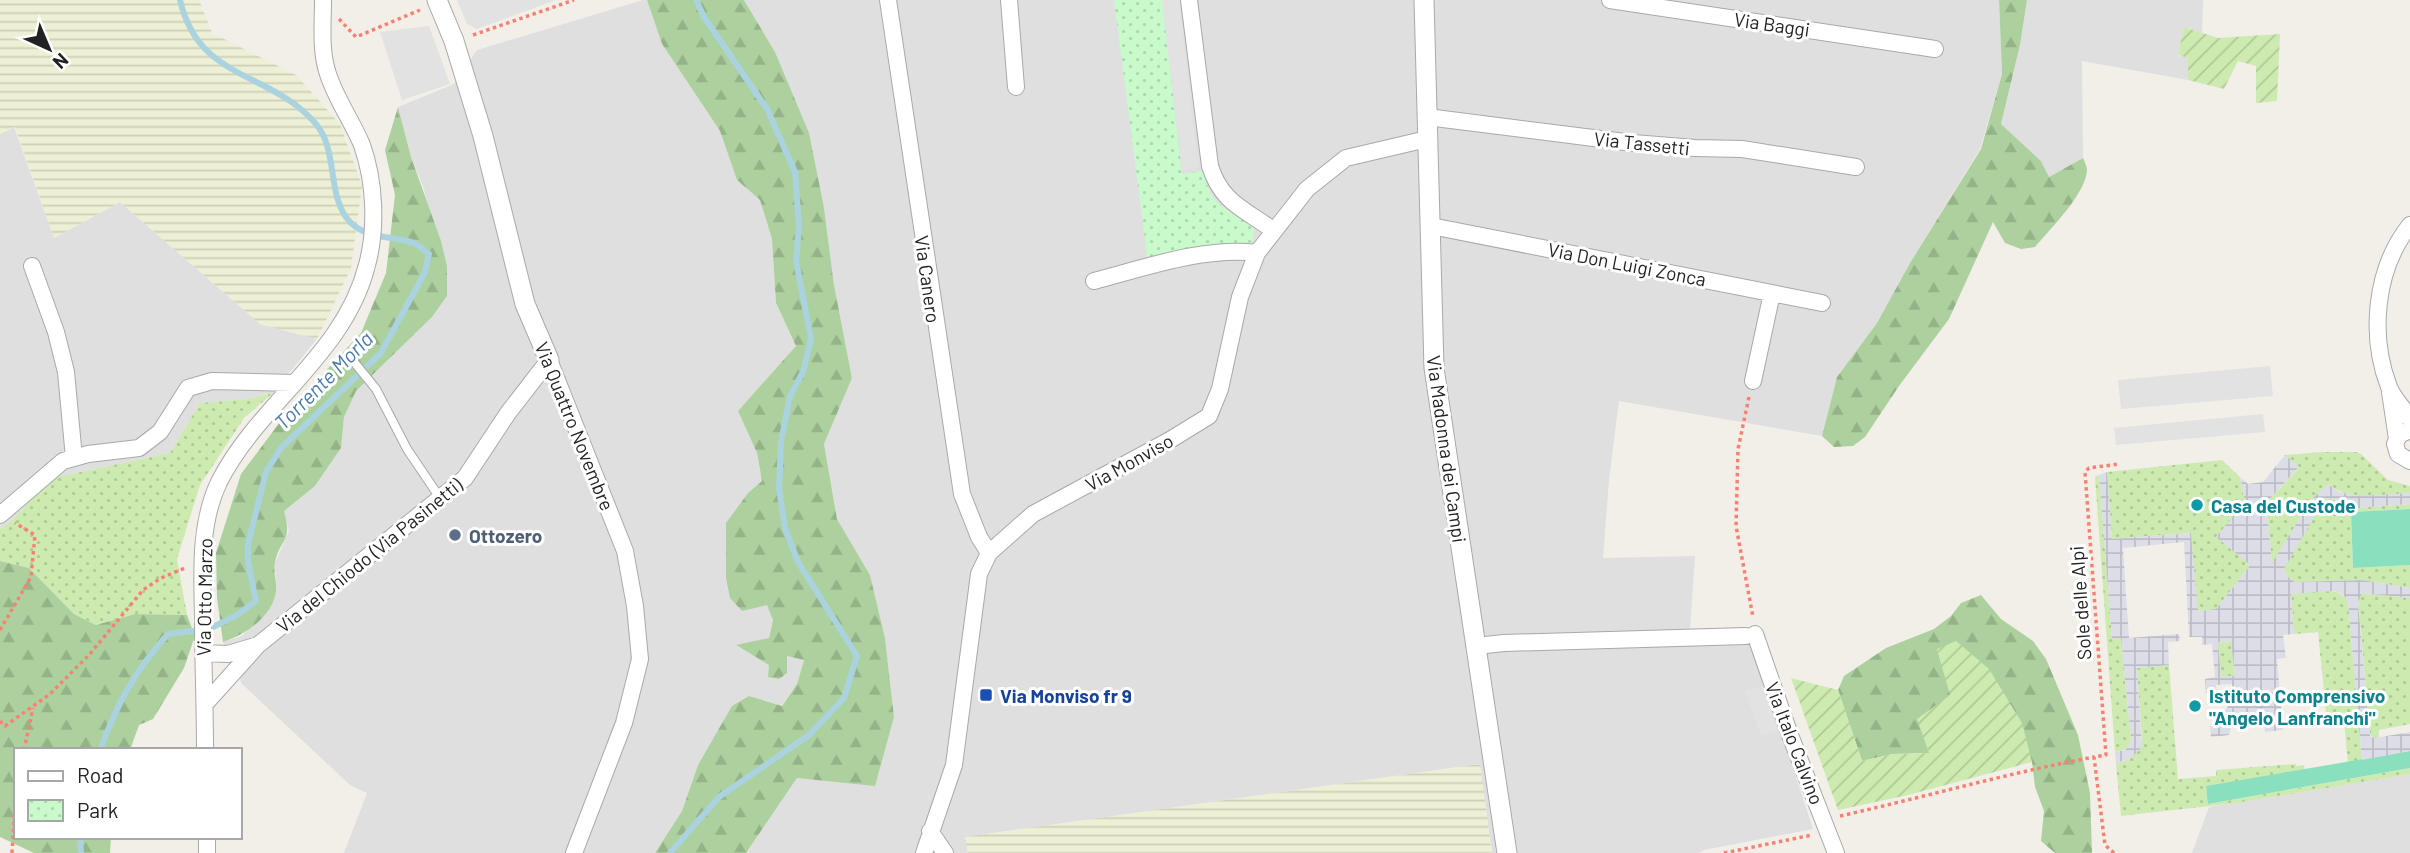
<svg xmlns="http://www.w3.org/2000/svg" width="2410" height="853" font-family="Barlow,sans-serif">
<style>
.residential{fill:#e0dfdf}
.farmland{fill:url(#farmland-rules)}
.grass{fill:url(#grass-dots)}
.forest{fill:url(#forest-firs)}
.park{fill:url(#park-dots)}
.garden{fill:url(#garden-furrows)}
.pitch{fill:#88e0be}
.parking{fill:#e2e2e2}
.plaza{fill:url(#plaza-grid);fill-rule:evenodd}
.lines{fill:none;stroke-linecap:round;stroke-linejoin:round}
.stream{stroke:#aad3df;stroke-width:6}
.service-casing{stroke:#a9a9a9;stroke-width:10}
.minor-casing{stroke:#a9a9a9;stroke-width:18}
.tertiary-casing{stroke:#a9a9a9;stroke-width:21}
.path{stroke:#fa8072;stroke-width:3.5;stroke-dasharray:3.5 3.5;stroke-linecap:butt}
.service{stroke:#fff;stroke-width:8}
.minor{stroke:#fff;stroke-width:16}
.tertiary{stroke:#fff;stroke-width:19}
.culture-dot{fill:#0f9aa8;stroke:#fff;stroke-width:2.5}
.service-dot{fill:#5c6f8a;stroke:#fff;stroke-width:2.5}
.transit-dot{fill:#1a4fb4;stroke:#fff;stroke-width:2.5}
.labels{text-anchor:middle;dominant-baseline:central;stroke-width:6;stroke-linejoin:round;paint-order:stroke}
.street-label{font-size:19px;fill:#222;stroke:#fff}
.culture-label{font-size:19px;font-weight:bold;fill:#0d838f;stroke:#fff;text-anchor:start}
.service-label{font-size:19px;font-weight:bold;fill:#4e5e75;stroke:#fff;text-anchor:start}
.transit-label{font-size:19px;font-weight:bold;fill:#164399;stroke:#fff;text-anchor:start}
.water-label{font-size:21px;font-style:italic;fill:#4a7aab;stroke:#fff}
</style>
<defs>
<pattern id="farmland-rules" width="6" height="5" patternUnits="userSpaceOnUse" patternTransform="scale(1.75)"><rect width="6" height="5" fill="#eef0d5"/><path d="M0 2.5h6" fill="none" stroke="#ccceb7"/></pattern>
<pattern id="grass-dots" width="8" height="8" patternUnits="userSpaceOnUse" patternTransform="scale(1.75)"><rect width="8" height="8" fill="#cdebb0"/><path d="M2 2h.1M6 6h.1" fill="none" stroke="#b0c997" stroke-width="1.8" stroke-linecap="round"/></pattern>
<pattern id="forest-firs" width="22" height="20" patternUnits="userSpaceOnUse" patternTransform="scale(1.75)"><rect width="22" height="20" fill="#add19e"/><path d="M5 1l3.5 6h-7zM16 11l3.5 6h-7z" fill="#95b388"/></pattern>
<pattern id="park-dots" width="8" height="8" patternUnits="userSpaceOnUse" patternTransform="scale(1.75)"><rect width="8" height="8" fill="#c8facc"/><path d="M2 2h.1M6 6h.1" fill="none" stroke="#acd6af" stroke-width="1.8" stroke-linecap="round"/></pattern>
<pattern id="garden-furrows" width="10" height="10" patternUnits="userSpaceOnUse" patternTransform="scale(1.75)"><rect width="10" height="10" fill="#cdebb0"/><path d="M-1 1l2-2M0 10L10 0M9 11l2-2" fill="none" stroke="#b0c997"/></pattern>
<pattern id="plaza-grid" width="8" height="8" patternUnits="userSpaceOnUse" patternTransform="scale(1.75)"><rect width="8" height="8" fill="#dddde8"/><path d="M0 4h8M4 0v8" fill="none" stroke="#bdbdc7"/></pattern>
</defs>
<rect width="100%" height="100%" fill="#f2efe9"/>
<path class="residential" d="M643,0H647L662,44L720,131L737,180L760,200L772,239L776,303L796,346L738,411L757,453L762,481L748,493L768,605L773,620L769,638L737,646L770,665L768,677L787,656L804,659L797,684L781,706L749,696L715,738L698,765L682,811L655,853H344L367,793L350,785L242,684L223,642L242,636L276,592L275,563L289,531L283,511L315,486L341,448L344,417L356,391L432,317L447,296L424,189L411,157L398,107L454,84L477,50Z
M744,0H1999L2002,74L1980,149L1910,263L1877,323L1837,377L1822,436L1619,401L1609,480L1603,558L1695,556L1690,629L1747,627L1813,829L1704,850L1698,853H1492L1479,764L966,837L968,853H746L797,778L894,717L885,638L870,575L837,519L824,444L852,378L834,285L824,208L775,52Z
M2027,0H2203L2202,33L2184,27L2178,56L2188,57V80L2082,61L2083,158L2049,177L2041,161L2001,124L2020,45Z
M14,127L54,238L120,202L260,324L317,339L273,393L248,399L200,403L170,453L52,478L11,521L0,529V134Z
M2410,774V853H2192L2209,807Z"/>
<path class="farmland" d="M0,0H199L212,33L296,75L340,124L362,186L351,268L317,339L260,324L120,202L54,238L15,127L0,134Z
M1480,764L1492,853H968L965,837Z"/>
<path class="grass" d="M273,393L244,418L200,485L177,559L187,615L135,614L96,625L74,614L29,568L0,561V529L11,521L52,478L170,453L200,403L248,399Z
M2321,452H2356L2361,454L2388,480L2410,486V493C2385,495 2350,503 2330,485L2311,500L2272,564L2266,503L2299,468L2285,455Z
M2222,460L2240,477L2245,502L2249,567L2216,609L2197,611L2191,533L2112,539L2107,472Z
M2099,475L2112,638H2121L2131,739C2130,749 2123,750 2115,752L2095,477Z
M2331,498L2345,509L2410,504V509L2351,512L2353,568L2410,565V588L2362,580L2295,582L2287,576L2284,569L2285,565L2318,507L2324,500Z
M2307,592C2322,592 2340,586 2348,602L2362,760L2348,763L2344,721L2327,722L2318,632L2294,634L2291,594Z
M2362,593L2410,598V724L2379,730V737L2375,738L2370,735L2358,598Z
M2232,641L2235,676L2221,677L2218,642Z
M2169,665L2178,779L2216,776V770L2296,764V766L2304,765L2305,771L2206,786L2209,804L2410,768V774L2236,803L2121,816L2116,764L2130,759L2142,740L2137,668Z"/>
<path class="forest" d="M647,0H744L775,52L809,133L824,208L834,285L852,378L824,444L837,519L870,575L885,638L894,717L875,786L797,778L746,853H655L682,811L698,765L732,706L749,696L782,706L797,684L804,660L787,656V673L779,679L768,677L769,665L736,645L769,638L773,620L767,605L742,611L730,598L726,578V523L748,493L762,481L757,453L738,411L796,346L776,303L772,239L760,200L737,180L720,131L662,44Z
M1999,0H2027L2020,45L2001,124L2041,161L2049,177L2083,158C2084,159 2087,168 2087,169C2087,193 2050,229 2035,247L2021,249L2005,243L1993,222L1949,319L1899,386L1865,437L1853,446L1834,447L1822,436L1837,377L1877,323L1910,263L1981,149L2002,74Z
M398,107L411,157L441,241L447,266V296L432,317L356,391L344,417L341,448L315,486L284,511C293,544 280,537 275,563C273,572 277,582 276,591C273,616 245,635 223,642L217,598L216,553L241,474L289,410L361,333L386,273L395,195L385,150Z
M0,561L29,568L74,614L96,625L135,614L187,615L195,636L184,668L153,719L139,725L130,750H16V837H111L110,853H34L0,837Z
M1981,595L2001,619L2033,641L2046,659L2078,735L2090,793L2092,853H2055L2041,841L2044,811L2035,787L2032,762L1937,649L1951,695L1930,753L1893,754L1862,761L1838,690L1844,676L1886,648L1934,629L1951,616L1961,603Z"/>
<path class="park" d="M1114,0H1162L1182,174L1203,171C1210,206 1226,209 1254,226L1253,241L1243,245L1148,263Z"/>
<path class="garden" d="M2184,27L2218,38L2280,34L2277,101L2256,103V66L2238,61L2224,89L2188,80V58L2178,55Z
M1956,641L1989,669L2022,723L2032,762L1908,795L1838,810L1791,678L1838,690L1862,761L1893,754L1929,753L1917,719L1950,695L1937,649Z"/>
<path class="pitch" d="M2410,509V565L2353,568L2351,512Z
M2410,751V768L2208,804L2206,786Z"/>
<path class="parking" d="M457,0H556L477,29L467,24Z
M1162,0H1179L1198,168L1183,171Z
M429,26L450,84L402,100L380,32Z
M2270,366L2273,396L2121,409L2118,380Z
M2263,414L2265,432L2116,445L2114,428Z
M1763,685L1778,730L1761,736L1745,691Z"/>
<path class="plaza" d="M2285,455L2299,467L2266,503L2272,563L2311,500L2328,484L2339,492L2359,496L2410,493V504L2345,509L2331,498L2324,500L2284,569L2287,576L2295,582L2362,580L2410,588V598L2362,593L2358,602L2370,736L2375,738L2410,732V751L2362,760L2348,602L2343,594L2334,591L2291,594L2294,634L2283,635L2286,658L2277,659L2283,730L2265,732L2264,725L2231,728L2229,735L2211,737L2210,726L2217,725L2233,697L2232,684L2216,685L2217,693H2206L2205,679L2215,677L2212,644L2202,645V637H2189L2184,542L2123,548L2129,638L2179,634L2180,641L2168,642L2169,665L2137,668L2142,747L2130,759L2116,763L2115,752L2125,750L2130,744L2131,739L2121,638L2112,639L2099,475L2107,472L2112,539L2191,533L2198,611L2216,609L2249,567V564L2216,537L2245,502L2240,477L2248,484L2263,482ZM2231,641L2235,676L2221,677L2218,642Z"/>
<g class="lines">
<path class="stream" d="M100,750C118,702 134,672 168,634L209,629L237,615L256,601L248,562V544L266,472L281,448L381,353L425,272L429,254C423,250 418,244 411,242C391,236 368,239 351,223C326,199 339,151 316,124C270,70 199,82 180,0
M80,837L81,853
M670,853L719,797L809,735L844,698L857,656L798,562L785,528L779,488L781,442L790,396L803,372L811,339L796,261L799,226L795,172L767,109L704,17L696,0"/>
<g class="service-casing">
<path id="service" d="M354,362L376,389L407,449L440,498"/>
</g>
<g class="minor-casing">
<path id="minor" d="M888,0L962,494L979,537L989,553
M1009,0L1016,87
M1189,0L1210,166C1221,202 1244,209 1273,230
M1610,0L1935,49
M1427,117L1633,143L1695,148L1742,149L1856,167
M2410,225C2375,269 2369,335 2389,387C2393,398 2404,408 2410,419
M1431,226L1822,303
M32,266L56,332L66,372L74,458
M1094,281C1144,268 1206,246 1257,253
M1753,381L1772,293
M2390,392L2397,439
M2410,430L2399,435L2395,444L2398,454L2410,461
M0,515L63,461L88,454L139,448L160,432L188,388L212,381L294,383
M1755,634L1790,735L1836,853
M1476,646L1504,643L1746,636
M203,653L228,654L258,645
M205,704L258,645L465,478L508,413L549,360L625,551L635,606L640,659L624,723L574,853
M205,750C205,706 203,662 203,617C202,573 199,524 219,482C259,403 345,354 367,265C377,228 375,182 362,145C352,121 336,99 328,74C320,51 323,24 323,0
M930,831L945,853
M207,837V853
M924,853L954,765L979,574L989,553L1033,514L1170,440L1209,416L1220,389L1240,297L1257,253L1307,189L1346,158L1427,139"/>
</g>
<g class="tertiary-casing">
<path id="tertiary" d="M437,0L454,41L483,136L525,304L549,360
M1424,0L1434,368L1507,853"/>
</g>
<path class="path" d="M339,19L356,37L420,10
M473,35L574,0
M1749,397L1738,449L1736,526L1753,617
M0,630L31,577L35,535L15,523
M0,721L5,726L50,694L89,655L143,590L161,578L185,568
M24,750L33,708
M1840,816C1925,797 2008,773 2094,757
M12,853L16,787
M1724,853L1812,835
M2114,853L2105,845L2094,757L2106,755L2085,472L2089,468L2119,464"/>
<use href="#service" class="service"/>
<use href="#minor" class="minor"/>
<use href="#tertiary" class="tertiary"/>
</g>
<g class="culture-dot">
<circle cx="2197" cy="505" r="7"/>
<circle cx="2195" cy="706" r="7"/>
</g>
<circle class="service-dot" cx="455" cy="535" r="7"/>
<rect class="transit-dot" x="979" y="688" width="14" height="14" rx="3.5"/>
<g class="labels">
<g class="street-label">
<text transform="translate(1772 24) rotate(8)">Via Baggi</text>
<text transform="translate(1642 143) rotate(6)">Via Tassetti</text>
<text transform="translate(1627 264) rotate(11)">Via Don Luigi Zonca</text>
<text transform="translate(928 279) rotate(82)">Via Canero</text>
<text transform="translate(575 426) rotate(68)">Via Quattro Novembre</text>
<text transform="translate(1447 449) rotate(82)">Via Madonna dei Campi</text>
<text transform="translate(1129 462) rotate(-29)">Via Monviso</text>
<text transform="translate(369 555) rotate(-39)">Via del Chiodo (Via Pasinetti)</text>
<text transform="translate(204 597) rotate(-89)">Via Otto Marzo</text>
<text transform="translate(2080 603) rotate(-94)">Sole delle Alpi</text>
<text transform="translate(1795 743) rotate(69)">Via Italo Calvino</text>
</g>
<g class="culture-label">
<text x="2211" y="505">Casa del Custode</text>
<text x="2209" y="695">Istituto Comprensivo<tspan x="2209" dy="22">"Angelo Lanfranchi"</tspan></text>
</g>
<g class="service-label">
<text x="469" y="535">Ottozero</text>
</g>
<g class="transit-label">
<text x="1000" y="695">Via Monviso fr 9</text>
</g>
<g class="water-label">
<text transform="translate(323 380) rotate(-45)">Torrente Morla</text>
</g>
</g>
<rect x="14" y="748" width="228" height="91" fill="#ffffff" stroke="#a7a7a7" stroke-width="2"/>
<rect x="28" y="771" width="35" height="10" fill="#ffffff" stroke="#a7a7a7" stroke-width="2"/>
<text x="77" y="783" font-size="21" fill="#222222">Road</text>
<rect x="28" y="800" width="35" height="21" fill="url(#park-dots)" stroke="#a7a7a7" stroke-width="2"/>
<text x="77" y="818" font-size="21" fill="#222222">Park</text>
<g transform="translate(49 49) rotate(136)" stroke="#ffffff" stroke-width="5" paint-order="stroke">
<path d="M0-5L12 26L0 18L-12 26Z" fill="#222222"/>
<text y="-10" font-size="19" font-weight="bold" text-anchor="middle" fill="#222222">N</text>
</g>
</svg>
